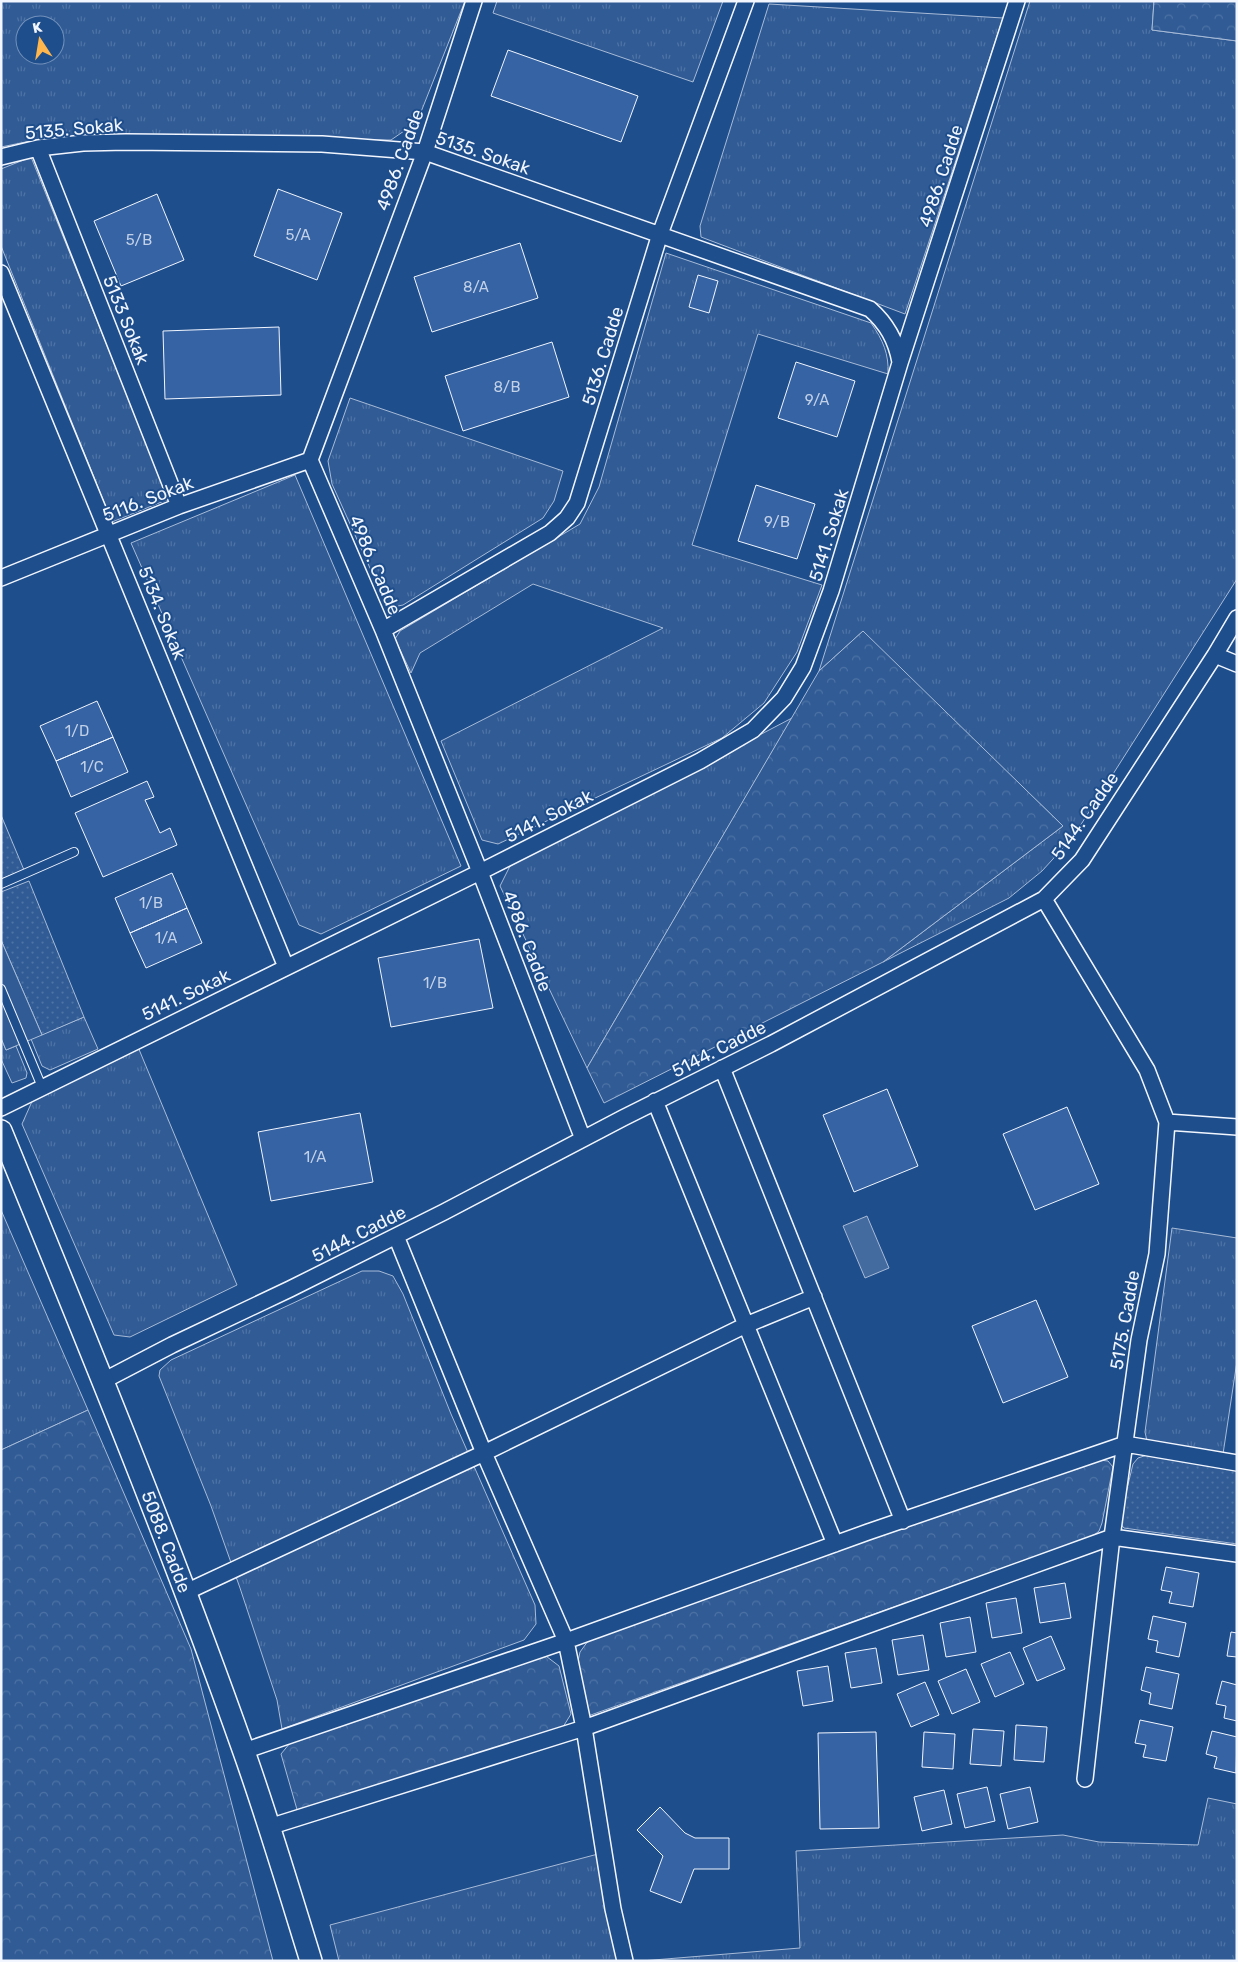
<svg xmlns="http://www.w3.org/2000/svg" width="1238" height="1962" font-family="Rubik,sans-serif">
<style>
.grass{fill:url(#grass-tufts);stroke:#a8bbd7;fill-rule:evenodd}
.forest{fill:url(#forest-crowns);stroke:#a8bbd7}
.park{fill:url(#park-dots);stroke:#a8bbd7}
.built{fill:#305b95;stroke:#a8bbd7}
.water{fill:#446ba0;stroke:#a8bbd7}
.building{fill:#3563a3;stroke:#f2f6ff}
.lines{fill:none;stroke-linecap:round;stroke-linejoin:round}
.lane-casing{stroke:#f2f6ff;stroke-width:10}
.street-casing{stroke:#f2f6ff;stroke-width:18}
.secondary-casing{stroke:#f2f6ff;stroke-width:24}
.lane{stroke:#1f4e8c;stroke-width:8}
.street{stroke:#1f4e8c;stroke-width:15}
.secondary{stroke:#1f4e8c;stroke-width:21}
.labels{text-anchor:middle;dominant-baseline:central;stroke-width:4;stroke-linejoin:round;paint-order:stroke}
.number-label{font-size:15px;fill:#c3d1e8}
.street-label{font-size:18px;fill:#f2f6ff;stroke:#1f4e8c}
</style>
<defs>
<pattern id="grass-tufts" width="24" height="20" patternUnits="userSpaceOnUse" patternTransform="scale(1.25)"><rect width="24" height="20" fill="#305b95"/><path d="M3 7l-1-3M5 7V3M7 7l1-3M15 17l-1-3M17 17v-4M19 17l1-3" fill="none" stroke="#4e73a5"/></pattern>
<pattern id="forest-crowns" width="20" height="18" patternUnits="userSpaceOnUse" patternTransform="scale(1.25)"><rect width="20" height="18" fill="#305b95"/><path d="M2 6a3 3 0 1 1 6 0M12 15a3 3 0 1 1 6 0" fill="none" stroke="#4e73a5"/></pattern>
<pattern id="park-dots" width="8" height="8" patternUnits="userSpaceOnUse" patternTransform="scale(1.25)"><rect width="8" height="8" fill="#305b95"/><path d="M2 2h.1M6 6h.1" fill="none" stroke="#4e73a5" stroke-width="1.8" stroke-linecap="round"/></pattern>
</defs>
<rect width="100%" height="100%" fill="#1f4e8c"/>
<path class="grass" d="M1,1H465L417,122L391,140L40,139L1,147ZM25,25H55V55H25Z
M497,1H723L693,82L493,13Z
M1030,1H1154L1152,30L1237,41V579L1073,837L1042,871L1009,898L883,962L1063,826L862,632L819,671Z
M769,4L1003,18L905,314L701,237L700,226Z
M31,157L169,499L112,522L1,246V169Z
M666,253L871,323C883,340 889,354 888,374L758,334L692,545L822,585L797,652L764,703L722,738L498,844L482,840L441,741L663,628L533,584L420,653L411,673L395,639L400,631L580,524L599,487Z
M350,398L563,471L554,501L543,518L403,605L388,608L332,484L328,461Z
M295,475L461,866L321,934L299,925L131,543Z
M792,718L587,1068L500,886L510,866Z
M84,1017L98,1049L50,1070L42,1066L31,1039Z
M1,1038L6,1050L16,1046L27,1073L26,1078L12,1083L1,1059Z
M138,1047L237,1285L130,1337L114,1335L22,1124L34,1097Z
M1,1210L88,1410L1,1450Z
M1172,1228L1237,1238V1361L1223,1454L1147,1441L1145,1432Z
M362,1271H379L393,1276L403,1294L451,1414L535,1605L536,1624L524,1640L282,1729L277,1700L240,1588L211,1506L159,1376L160,1370L171,1360Z
M1208,1798L1237,1804V1961H641L800,1948L796,1851L1063,1835L1099,1842L1198,1845Z
M598,1854L621,1961H339L330,1925Z"/>
<path class="forest" d="M1154,1H1237V41L1152,30Z
M863,631L1063,826L883,962L604,1103L587,1068L819,671Z
M88,1410L191,1649L273,1961H1V1450Z
M1091,1459L1108,1461L1113,1467L1102,1523L1099,1531L1093,1536L588,1716L577,1666L580,1652L588,1641Z
M542,1653L559,1666L571,1714L563,1727L298,1813L281,1754L290,1743Z"/>
<path class="park" d="M1,815L24,870L1,879Z
M29,881L84,1017L42,1035L1,940V892Z
M1147,1455L1237,1470V1544L1124,1528L1119,1522L1133,1464L1138,1458Z"/>
<path class="built" d="M1,940L42,1035L6,1050L1,1038Z"/>
<path class="water" d="M867,1216L889,1268L865,1278L843,1226Z"/>
<path class="building" d="M508,50L638,96L621,142L491,96Z
M278,189L342,213L317,280L254,256Z
M157,194L184,260L121,286L94,221Z
M520,243L538,298L432,332L414,277Z
M698,275L718,281L709,313L689,307Z
M279,327L281,395L165,399L163,331Z
M552,342L569,397L463,431L445,376Z
M796,362L855,381L837,437L778,418Z
M756,485L815,504L797,559L738,541Z
M97,701L113,737L56,761L40,726Z
M113,737L128,772L71,797L56,761Z
M147,781L154,797L145,800L160,833L170,828L177,845L103,877L75,813Z
M172,873L187,908L130,933L115,898Z
M187,908L202,943L146,968L130,933Z
M479,939L493,1008L391,1027L378,958Z
M887,1089L918,1166L854,1192L823,1115Z
M1067,1107L1099,1184L1035,1210L1003,1134Z
M360,1113L373,1182L271,1201L258,1132Z
M1036,1300L1068,1377L1003,1403L972,1326Z
M1166,1567L1199,1573L1193,1607L1169,1603L1172,1592L1161,1590Z
M1065,1583L1071,1618L1040,1623L1034,1588Z
M1016,1598L1022,1633L992,1638L986,1603Z
M1153,1616L1186,1623L1179,1657L1156,1652L1158,1641L1148,1639Z
M970,1617L976,1652L946,1657L940,1623Z
M1231,1632L1237,1633V1657L1227,1656Z
M923,1635L929,1670L898,1675L892,1640Z
M1051,1636L1065,1669L1037,1681L1023,1648Z
M876,1648L882,1683L851,1688L845,1653Z
M1010,1652L1024,1684L995,1697L981,1664Z
M828,1666L833,1701L803,1706L797,1671Z
M1146,1667L1179,1674L1172,1709L1149,1704L1151,1693L1141,1690Z
M966,1669L980,1702L952,1714L938,1681Z
M1222,1681L1237,1685V1721L1224,1718L1226,1706L1216,1704Z
M925,1682L939,1715L911,1727L897,1694Z
M1140,1720L1173,1727L1166,1761L1143,1757L1146,1745L1135,1743Z
M1016,1725L1047,1727L1044,1762L1014,1760Z
M973,1729L1004,1731L1001,1766L970,1764Z
M1212,1731L1237,1737L1236,1773L1214,1768L1217,1757L1206,1754Z
M876,1732L879,1828L820,1829L818,1733Z
M924,1732L955,1734L953,1769L922,1767Z
M987,1787L995,1821L965,1828L957,1794Z
M1030,1787L1038,1822L1008,1829L1000,1794Z
M944,1790L952,1824L922,1831L914,1797Z
M660,1807L685,1833L695,1838H729V1869H694L681,1903L650,1891L663,1856L637,1830Z"/>
<g class="lines">
<g class="lane-casing">
<path id="lane" d="M1,884L74,852
M1,989L42,1087"/>
</g>
<g class="street-casing">
<path id="street" d="M474,1L425,152L310,460L383,630L480,872L583,1139
M38,148L179,506
M1,157L38,148L83,143L126,142L322,144L425,152L870,309C887,324 896,340 900,362
M1,273L286,967
M1,578L179,506L310,460
M383,630L550,533L567,518L577,503L660,234L746,1
M1215,655L1237,664
M1044,899L1147,1070L1167,1122L1157,1254L1139,1340L1112,1537L1085,1779
M722,1068L903,1521
M655,1101L835,1544
M1,1108L480,872L700,761L753,730L784,698L803,667L831,591L900,363L1017,1
M1167,1122L1237,1127
M396,1236L484,1453L566,1641L584,1728L613,1909L625,1961
M103,1381L172,1345L290,1289L444,1212L623,1118L771,1044L1044,899L1082,860L1215,655L1237,618
M186,1592L484,1453L746,1325L814,1297
M244,1751L566,1641L868,1532L1125,1444L1237,1463
M269,1827L584,1728L1112,1537L1237,1554"/>
</g>
<g class="secondary-casing">
<path id="secondary" d="M1,1131C85,1336 169,1540 243,1749C268,1819 289,1890 311,1961"/>
</g>
<use href="#lane" class="lane"/>
<use href="#street" class="street"/>
<use href="#secondary" class="secondary"/>
</g>
<g class="labels">
<g class="number-label">
<text x="298" y="235">5/A</text>
<text x="139" y="240">5/B</text>
<text x="476" y="287">8/A</text>
<text x="507" y="387">8/B</text>
<text x="817" y="400">9/A</text>
<text x="777" y="522">9/B</text>
<text x="77" y="731">1/D</text>
<text x="92" y="767">1/C</text>
<text x="151" y="903">1/B</text>
<text x="166" y="938">1/A</text>
<text x="435" y="983">1/B</text>
<text x="315" y="1157">1/A</text>
</g>
<g class="street-label">
<text transform="translate(74 129) rotate(-5)">5135. Sokak</text>
<text transform="translate(483 153) rotate(19)">5135. Sokak</text>
<text transform="translate(400 160) rotate(-70)">4986. Cadde</text>
<text transform="translate(941 176) rotate(-72)">4986. Cadde</text>
<text transform="translate(126 320) rotate(68)">5133 Sokak</text>
<text transform="translate(603 356) rotate(-73)">5136. Cadde</text>
<text transform="translate(148 499) rotate(-21)">5116. Sokak</text>
<text transform="translate(829 535) rotate(-73)">5141. Sokak</text>
<text transform="translate(375 565) rotate(67)">4986. Cadde</text>
<text transform="translate(162 613) rotate(68)">5134. Sokak</text>
<text transform="translate(549 816) rotate(-27)">5141. Sokak</text>
<text transform="translate(1085 816) rotate(-55)">5144. Cadde</text>
<text transform="translate(527 941) rotate(69)">4986. Cadde</text>
<text transform="translate(186 995) rotate(-26)">5141. Sokak</text>
<text transform="translate(719 1049) rotate(-27)">5144. Cadde</text>
<text transform="translate(359 1234) rotate(-27)">5144. Cadde</text>
<text transform="translate(1125 1320) rotate(-80)">5175. Cadde</text>
<text transform="translate(166 1542) rotate(69)">5088. Cadde</text>
</g>
</g>
<rect width="1238" height="1962" fill="none" stroke="#f2f6ff" stroke-width="5"/>
<g transform="translate(40 40) rotate(348)"><circle r="24" fill="#1f4e8c" stroke="#7391ba"/>
<path d="M0-4L9 19L0 12L-9 19Z" fill="#ffb74d"/>
<text y="-8" font-size="14" font-weight="bold" text-anchor="middle" fill="#f2f6ff">K</text>
</g>
</svg>
